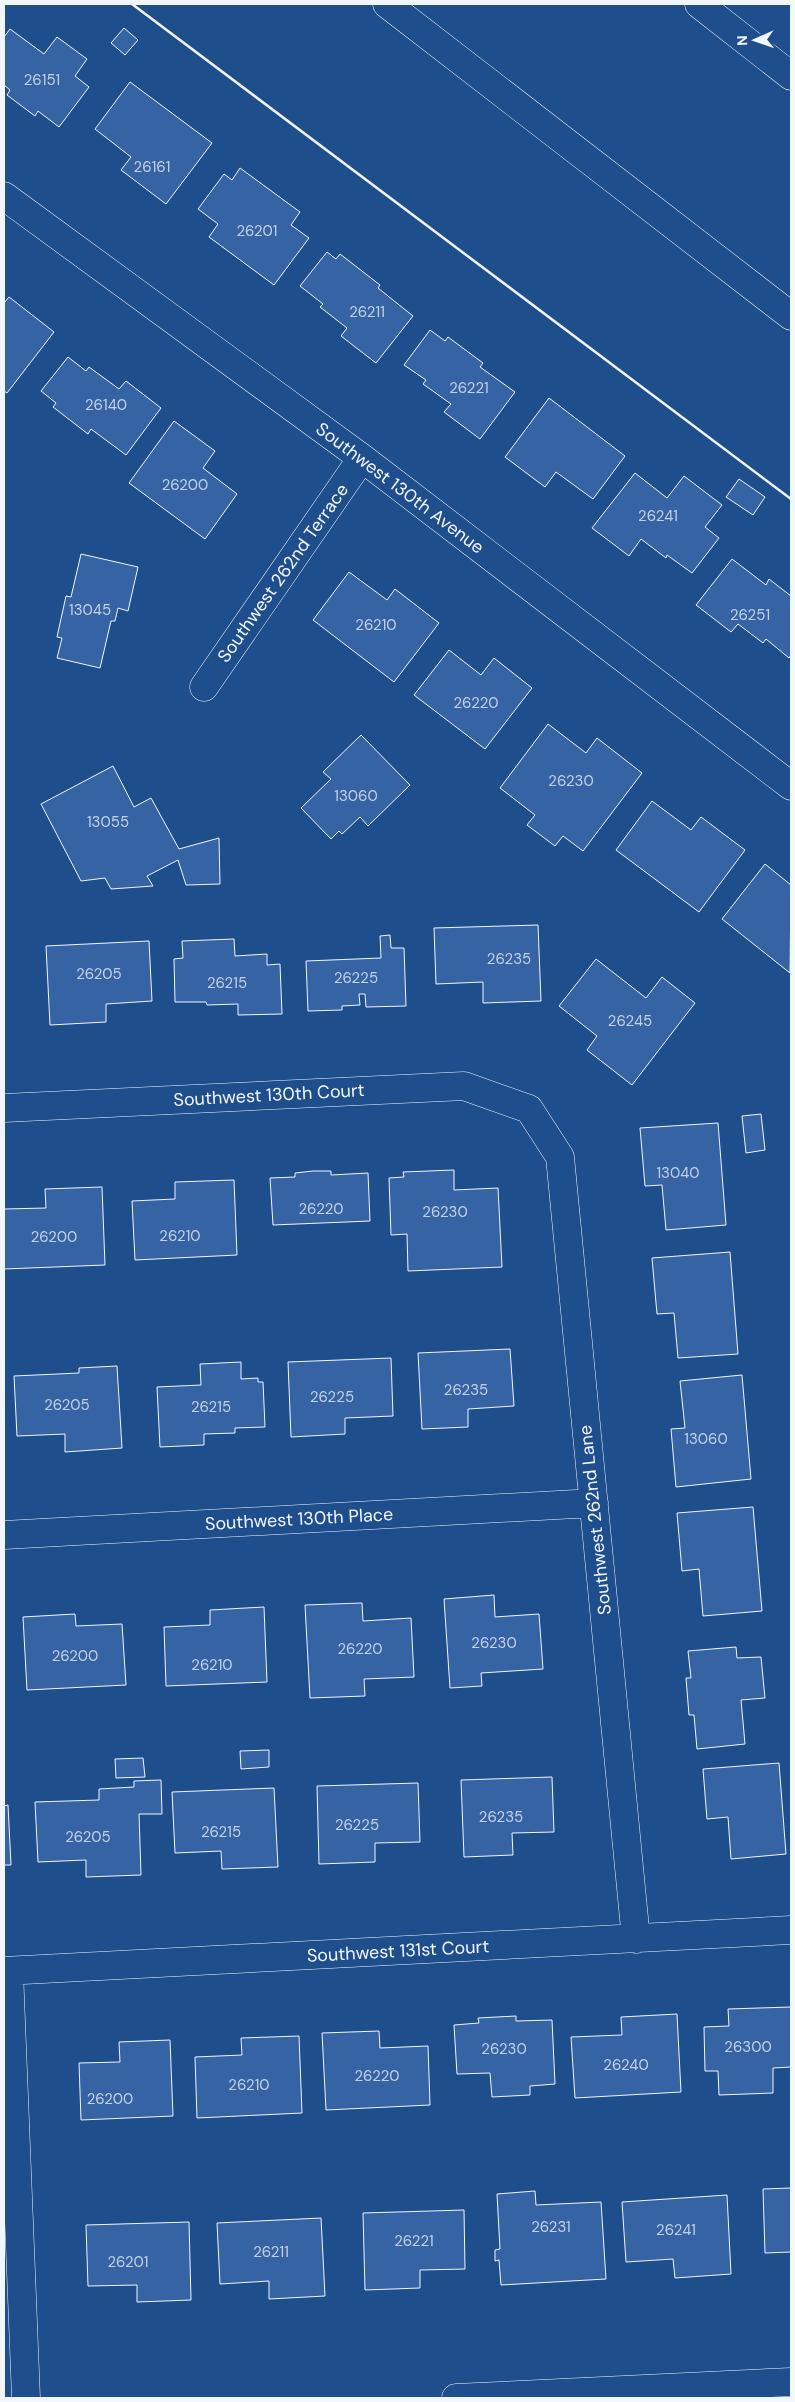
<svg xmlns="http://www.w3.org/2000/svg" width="795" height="2402" font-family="'DM Sans',sans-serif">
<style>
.building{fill:#3563a3;stroke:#f2f6ff}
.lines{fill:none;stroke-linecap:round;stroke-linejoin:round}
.minor-casing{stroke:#f2f6ff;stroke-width:29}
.tertiary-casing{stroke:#f2f6ff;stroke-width:29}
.motorway-casing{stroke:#f2f6ff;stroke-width:29}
.minor{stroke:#1f4e8c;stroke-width:28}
.tertiary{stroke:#1f4e8c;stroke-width:28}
.motorway{stroke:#1f4e8c;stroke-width:28}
.wall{stroke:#f2f6ff;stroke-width:2.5}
.labels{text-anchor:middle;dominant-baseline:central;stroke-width:4;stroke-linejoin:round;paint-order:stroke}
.number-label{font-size:15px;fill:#c3d1e8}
.street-label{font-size:18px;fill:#f2f6ff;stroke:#1f4e8c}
</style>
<rect width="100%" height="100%" fill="#1f4e8c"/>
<path class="building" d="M124,28L138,40L125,55L111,43Z
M10,29L44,54L57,37L87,59L75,76L89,87L59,127L38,111L35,116L7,95L10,90L4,85V37Z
M130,82L212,143L166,204L121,170L131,157L95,129Z
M240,168L300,212L291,225L309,238L274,285L209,237L218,224L198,209L224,174L232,180Z
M327,252L336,259L340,254L380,285L378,288L413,316L376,363L341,336L347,328L320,307L323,304L300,286Z
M9,297L54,332L7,393L4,391V303Z
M430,330L445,341L448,337L483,363L480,367L515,392L480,439L444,412L451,404L423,384L426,380L404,365Z
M68,357L86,371L89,367L119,389L126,381L161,408L126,455L91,429L88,434L53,407L56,403L41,391Z
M549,398L625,456L593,499L556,472L545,487L505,457Z
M174,421L215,451L203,468L237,494L205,539L129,483Z
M635,473L667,498L684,476L722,505L705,527L719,538L692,573L667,555L666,558L641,539L629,556L592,528Z
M739,479L765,497L753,515L726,497Z
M81,554L138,567L128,611L118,608L115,621H111L100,668L57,658L62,638L57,637L66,596L71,597Z
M732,559L766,585L769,579L791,596V655L789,658L766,639L763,643L738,624L731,632L696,605Z
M349,572L387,600L395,589L439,623L394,682L313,620Z
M449,650L481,675L494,658L532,688L485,749L414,695Z
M548,724L586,753L597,738L642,773L583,851L563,836L555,846L527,825L535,815L500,788Z
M361,735L410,785L368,826L360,817L342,834L339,831L331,839L301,808L331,779L323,772Z
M113,766L134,807L151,798L179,849L219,838L220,884L186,885L178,860L147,876L153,886L111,889L105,878L81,881L41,804Z
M652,801L691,830L701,817L745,850L699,912L616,850Z
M765,864L791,885L790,973L722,919Z
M538,925L541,1001L483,1003V982L436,984L434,928Z
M390,935L391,948H404L406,1006L366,1007L365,994H359L360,1005L342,1006V1010L308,1011L306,961L381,958L380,936Z
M234,939L235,956L267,954V965L280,964L282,1014L238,1015V1004L207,1005L206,1002H175L174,959L183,958L182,941Z
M149,941L152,1001L106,1004V1022L50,1025L46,946Z
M596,959L646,998L662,977L695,1003L632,1085L587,1050L597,1036L559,1006Z
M761,1114L765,1150L746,1153L742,1116Z
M718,1123L726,1225L666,1230L662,1185L645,1186L640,1128Z
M454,1170V1190L498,1188L502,1267L408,1271L407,1234L391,1235L389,1178L404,1177L403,1172Z
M313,1171H331V1175L368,1173L370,1221L273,1225L270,1178L295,1177V1173Z
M234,1180L237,1255L135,1260L132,1201L175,1199V1182Z
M102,1187L105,1265L4,1269V1209L46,1208L45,1189Z
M730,1252L738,1354L678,1358L674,1313L657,1314L652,1258Z
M510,1349L514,1406L468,1409V1427L422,1429L418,1353Z
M391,1358L393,1416L345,1418V1434L291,1437L288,1362Z
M241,1362V1379L258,1378V1382H263L265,1427L235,1428V1433L204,1434V1445L160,1447L157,1387L201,1385L200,1364Z
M117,1366L122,1448L65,1452V1434L17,1436L14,1376L79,1373V1368Z
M742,1375L751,1479L676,1487L671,1429L685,1428L680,1381Z
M753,1507L762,1611L703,1616L699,1569L682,1571L677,1513Z
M494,1595L495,1617L539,1614L543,1669L481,1673L482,1686L450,1688L444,1599Z
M362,1603L363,1621L411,1618L414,1677L364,1679L365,1696L310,1698L305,1605Z
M264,1607L267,1682L166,1686L164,1627L210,1625V1610Z
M75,1614L76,1626L122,1624L126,1685L27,1690L23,1617Z
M736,1647L737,1658L761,1657L765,1698L741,1700L745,1744L697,1749L694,1715H689L686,1678H691L688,1651Z
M269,1750V1767L241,1769L240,1751Z
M143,1758L145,1777L116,1778L115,1759Z
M779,1763L786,1854L731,1859L728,1817L707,1819L703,1769Z
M552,1777L554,1832L512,1833L513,1855L464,1857L461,1780Z
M161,1780L162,1814H139L141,1875L86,1877V1860L38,1862L35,1802L99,1800V1789L134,1787V1781Z
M418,1783L420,1842L375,1843V1862L319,1864L317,1786Z
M274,1788L278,1867L222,1869L221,1851L175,1853L172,1792Z
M8,1805L11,1865H4V1806Z
M791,2007V2067L773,2068V2093L719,2095L718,2071H705L704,2027L729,2026L728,2009Z
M677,2014L681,2092L575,2098L571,2037L622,2035L621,2017Z
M516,2016V2021L552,2020L555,2084L530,2086V2095L492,2097L490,2073L457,2074L454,2025L479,2023L478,2018Z
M379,2031L380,2048L428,2046L430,2105L326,2110L322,2033Z
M299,2036L302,2113L197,2118L195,2057L242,2055L241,2038Z
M170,2040L173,2116L81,2120L79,2063L120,2062L119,2042Z
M791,2188V2252L765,2253L763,2189Z
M535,2191L536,2205L601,2202L606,2279L501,2285L499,2260L495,2261V2250L500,2249L497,2194Z
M727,2195L731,2274L675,2278L673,2259L626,2262L622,2202Z
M464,2210L465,2269L420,2270V2288L365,2290L363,2213Z
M321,2218L325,2296L269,2299V2281L220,2284L217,2223Z
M189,2222L191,2300L137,2302V2285L88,2286L86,2225Z"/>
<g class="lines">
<g class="minor-casing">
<path id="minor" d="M4,196L362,458L791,786
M204,687L362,458
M4,1108L464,1086L529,1109L560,1157L636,1939
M4,1535L594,1503
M4,1971L791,1930
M9,1971L26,2398"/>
</g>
<g class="tertiary-casing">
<path id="tertiary" d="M456,2398L791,2382"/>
</g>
<g class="motorway-casing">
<path id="motorway" d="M387,4L791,316
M699,4L791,76"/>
</g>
<use href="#minor" class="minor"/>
<use href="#tertiary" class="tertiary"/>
<use href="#motorway" class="motorway"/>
<path class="wall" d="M132,4L791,499"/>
</g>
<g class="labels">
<g class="number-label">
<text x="42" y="80">26151</text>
<text x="152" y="167">26161</text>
<text x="257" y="231">26201</text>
<text x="367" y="312">26211</text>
<text x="469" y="388">26221</text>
<text x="106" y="405">26140</text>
<text x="185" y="485">26200</text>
<text x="658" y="516">26241</text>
<text x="90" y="610">13045</text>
<text x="750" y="615">26251</text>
<text x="376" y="625">26210</text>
<text x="476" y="703">26220</text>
<text x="571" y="781">26230</text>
<text x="356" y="796">13060</text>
<text x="108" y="822">13055</text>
<text x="509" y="959">26235</text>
<text x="99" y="974">26205</text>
<text x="356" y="978">26225</text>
<text x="227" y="983">26215</text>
<text x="630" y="1021">26245</text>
<text x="678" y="1173">13040</text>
<text x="321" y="1209">26220</text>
<text x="445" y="1212">26230</text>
<text x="180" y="1236">26210</text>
<text x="54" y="1237">26200</text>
<text x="466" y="1390">26235</text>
<text x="332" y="1397">26225</text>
<text x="67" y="1405">26205</text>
<text x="211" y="1407">26215</text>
<text x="706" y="1439">13060</text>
<text x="494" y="1643">26230</text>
<text x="360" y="1649">26220</text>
<text x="75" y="1656">26200</text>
<text x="212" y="1665">26210</text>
<text x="501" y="1817">26235</text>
<text x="357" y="1825">26225</text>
<text x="221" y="1832">26215</text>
<text x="88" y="1837">26205</text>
<text x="748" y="2047">26300</text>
<text x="504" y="2049">26230</text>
<text x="626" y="2065">26240</text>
<text x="377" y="2076">26220</text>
<text x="249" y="2085">26210</text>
<text x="110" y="2099">26200</text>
<text x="551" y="2227">26231</text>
<text x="676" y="2230">26241</text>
<text x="414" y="2241">26221</text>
<text x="271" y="2252">26211</text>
<text x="128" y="2262">26201</text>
</g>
<g class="street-label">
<text transform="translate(400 488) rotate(37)">Southwest 130th Avenue</text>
<text transform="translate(283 573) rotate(-55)">Southwest 262nd Terrace</text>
<text transform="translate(269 1095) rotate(-3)">Southwest 130th Court</text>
<text transform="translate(299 1519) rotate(-3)">Southwest 130th Place</text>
<text transform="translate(595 1520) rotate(-96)">Southwest 262nd Lane</text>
<text transform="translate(398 1951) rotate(-3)">Southwest 131st Court</text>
</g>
</g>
<rect width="795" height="2402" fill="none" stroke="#f2f6ff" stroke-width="10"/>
<g transform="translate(755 40) rotate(268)" stroke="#1f4e8c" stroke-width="4" paint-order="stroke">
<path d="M0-4L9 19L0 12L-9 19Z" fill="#f2f6ff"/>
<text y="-8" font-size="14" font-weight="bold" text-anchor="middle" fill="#f2f6ff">N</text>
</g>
</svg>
